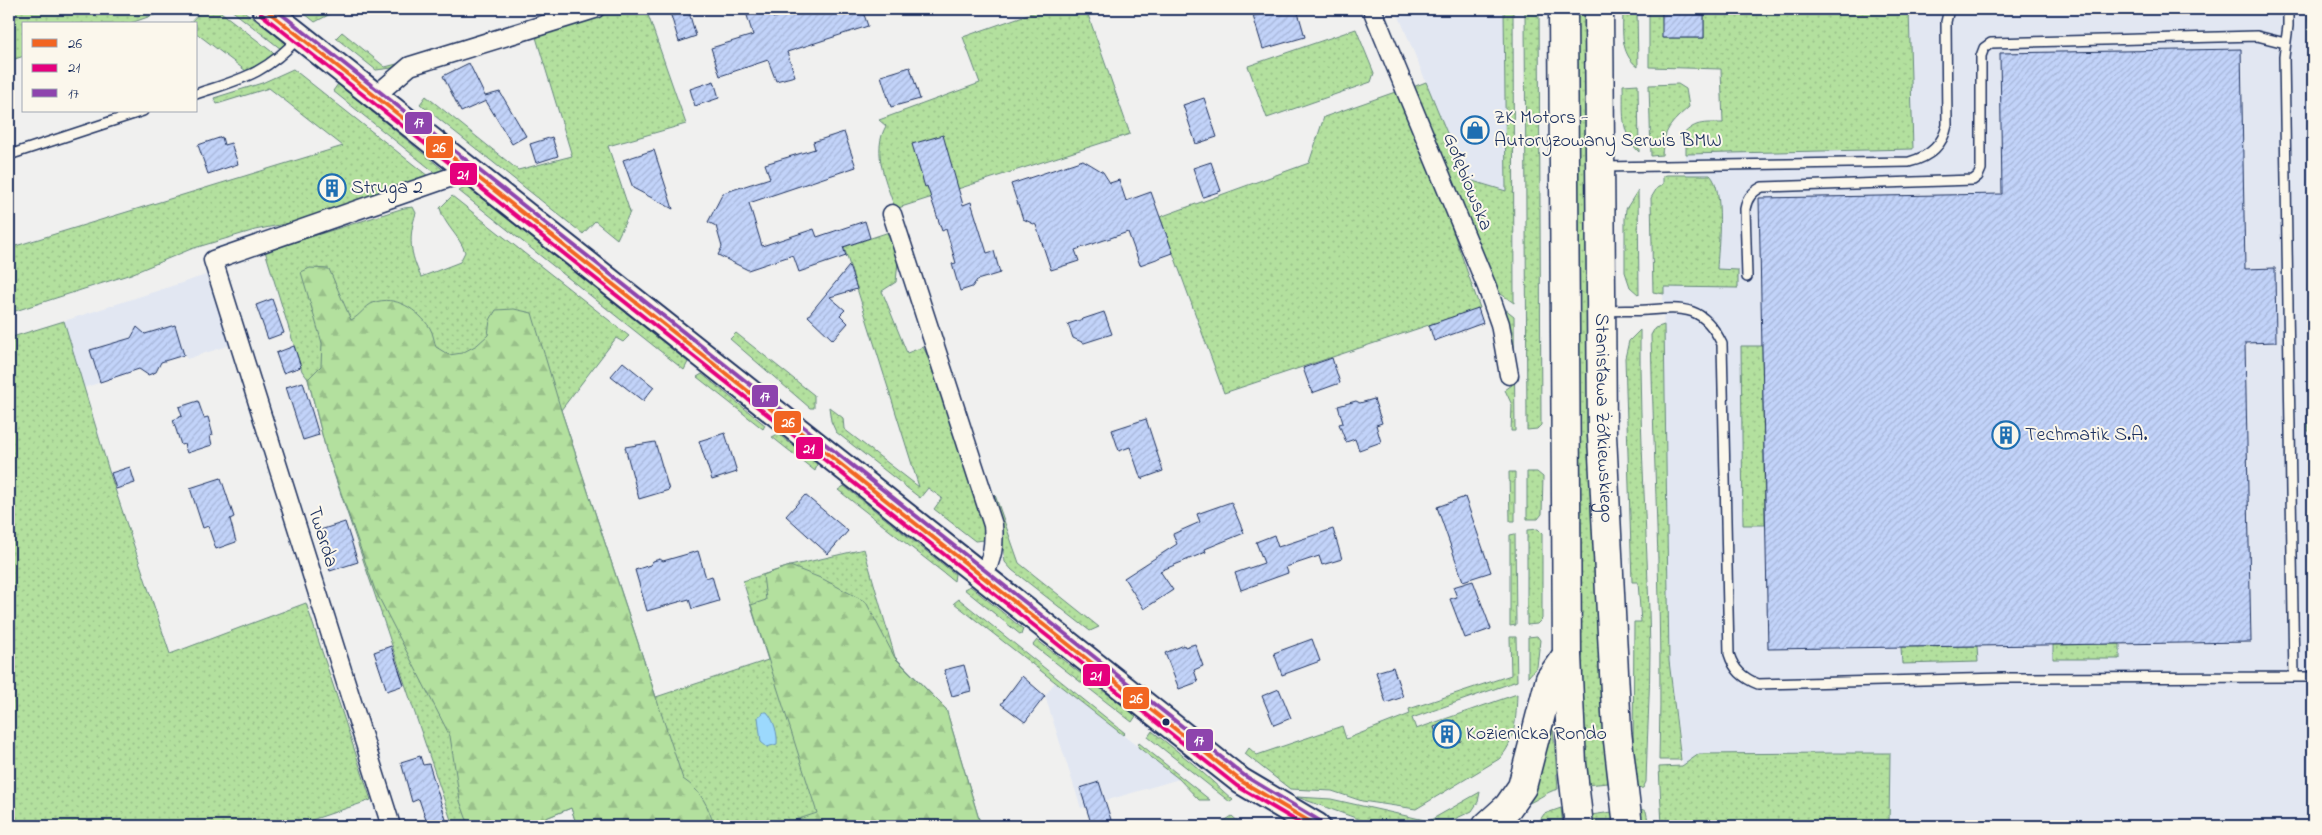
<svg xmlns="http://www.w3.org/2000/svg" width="2322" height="835" font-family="'Indie Flower',sans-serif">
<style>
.built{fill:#e2e7f2}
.grass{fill:url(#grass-dots);stroke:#67887e}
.forest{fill:url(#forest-firs);stroke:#67887e}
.water{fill:#9cd9fd;stroke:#6895bd}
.building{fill:url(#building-hatch);stroke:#1b2f5e}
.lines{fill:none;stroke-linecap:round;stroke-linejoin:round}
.lane-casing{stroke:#1b2f5e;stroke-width:12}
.street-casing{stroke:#1b2f5e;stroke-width:21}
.secondary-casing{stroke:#1b2f5e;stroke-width:29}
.primary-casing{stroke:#1b2f5e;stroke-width:31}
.lane{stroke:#fbf7ec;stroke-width:9}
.street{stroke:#fbf7ec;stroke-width:18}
.secondary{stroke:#fbf7ec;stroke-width:25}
.primary{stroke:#fbf7ec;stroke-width:28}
.bus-1-casing{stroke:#fbf7ec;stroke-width:8}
.bus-2-casing{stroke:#fbf7ec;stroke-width:8}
.bus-3-casing{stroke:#fbf7ec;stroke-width:8}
.bus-1{stroke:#f26522;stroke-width:4}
.bus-2{stroke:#e5007d;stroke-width:4}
.bus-3{stroke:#8e44ad;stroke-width:4}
.bus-dot{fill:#1b2f5e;stroke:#fbf7ec;stroke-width:2}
.labels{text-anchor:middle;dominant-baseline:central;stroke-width:4;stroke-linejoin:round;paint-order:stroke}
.poi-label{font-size:20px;fill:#1b2f5e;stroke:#fbf7ec;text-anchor:start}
.street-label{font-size:20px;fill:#1b2f5e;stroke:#fbf7ec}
.line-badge{stroke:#fbf7ec;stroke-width:2}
.badge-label{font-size:14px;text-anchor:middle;font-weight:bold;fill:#fff}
</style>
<defs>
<pattern id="grass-dots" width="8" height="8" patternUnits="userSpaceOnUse" patternTransform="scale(1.25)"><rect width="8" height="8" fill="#b3e09e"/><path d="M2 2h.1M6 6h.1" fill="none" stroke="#99c08a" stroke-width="1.8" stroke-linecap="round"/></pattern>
<pattern id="forest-firs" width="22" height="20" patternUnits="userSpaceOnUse" patternTransform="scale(1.25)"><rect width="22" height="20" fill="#b3e09e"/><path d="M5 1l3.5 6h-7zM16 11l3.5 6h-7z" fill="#99c08a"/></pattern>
<pattern id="building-hatch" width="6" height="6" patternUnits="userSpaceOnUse" patternTransform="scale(1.25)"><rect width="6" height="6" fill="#c2d3f9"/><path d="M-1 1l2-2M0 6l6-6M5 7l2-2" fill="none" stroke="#a6b5d8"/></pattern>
</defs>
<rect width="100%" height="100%" fill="#f0f0ef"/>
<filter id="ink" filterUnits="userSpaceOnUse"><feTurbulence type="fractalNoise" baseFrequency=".02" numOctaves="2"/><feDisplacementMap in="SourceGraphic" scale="10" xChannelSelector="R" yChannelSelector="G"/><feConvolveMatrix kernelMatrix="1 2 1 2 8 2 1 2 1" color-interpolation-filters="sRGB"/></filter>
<g filter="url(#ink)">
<path class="built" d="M1396,9H1504L1506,191L1466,179Z
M1662,9H2313V826H1691L1669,661L1663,287H1687L1686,140H1735L1732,37L1662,38Z
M206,275L230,345L187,359L184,355L83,388L64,321Z
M1055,682L1179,779L1081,808L1045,696Z"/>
<path class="grass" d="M9,9H171L128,24H24V56L9,61Z
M203,9H217L276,55L246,71L196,33V24H189Z
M230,9H241L286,43L281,49Z
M299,9H312L319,15L328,9H332L334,12L315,22Z
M624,9H646L686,124L608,146L630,212L617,239L595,221L583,234L420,104L426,96L518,170L572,156L535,34Z
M1043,9H1086L1130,134L895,209C887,183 871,152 886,126L879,120L980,83L963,37Z
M1504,9H1513L1514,303L1501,294L1494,286L1413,87L1426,82L1466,179L1506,191Z
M1525,9H1539L1541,425L1537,429L1527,430Z
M1577,9H1586L1588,421L1602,711L1608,783L1587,785L1580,705Z
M1623,9H1637L1638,67C1619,53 1623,30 1623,9Z
M1649,9H1662L1663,38H1704V9H1909L1913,149L1686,154V140L1680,138C1694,121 1703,123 1723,123L1721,69L1649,67Z
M2308,9H2313V168H2311Z
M1356,29L1374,73L1371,82L1267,118L1248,66Z
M342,32L385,67L397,64L400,67L376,70L336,38Z
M293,69L433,180L314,218L255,230L191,249L131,274L9,313V248L343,146L269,88L217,104L214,98L262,83Z
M338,84L446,172L438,175L333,91Z
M1638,84L1639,152C1619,132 1624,111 1623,85Z
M1678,84L1686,89L1689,107C1670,124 1664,129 1662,155L1651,156L1649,85Z
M1398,91L1452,222L1450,223L1480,308L1224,393L1160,217L1309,163L1324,117Z
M1667,175H1710C1725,189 1718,248 1717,269L1738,270V288L1664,287V294L1653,292L1651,198L1657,188L1663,184V176Z
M467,187L688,362L684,370L459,191Z
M1638,190L1639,295L1630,287L1625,272V219L1626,209Z
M452,196L629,336L623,342L616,338L561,410L656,697L768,660L743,581L790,566L864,549L895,657L946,709L981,826H577L571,808L526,826H453L326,450L308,379L302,371L265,251L404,208L413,207L416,213C408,238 410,253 421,277L460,262L465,252C459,235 444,225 440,208Z
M889,232L898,261L896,282L882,291L907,353L923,347L933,366L989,535L985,540L975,541L934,509L942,498L928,488L920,498L836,432L831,421L829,407L843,418L844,429L919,487L844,247Z
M2308,284H2313V333H2308Z
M1500,305L1514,316L1515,431H1511L1512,405L1505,390L1512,385L1509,339Z
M64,321L109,471L170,654L306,603L371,800L294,826H9V338Z
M1664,325L1669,661L1681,760H1659C1663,618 1654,477 1651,335L1655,328Z
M1640,330C1639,436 1648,543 1650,649C1650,694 1647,738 1646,782L1643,788L1636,789L1633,757L1634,622H1641L1638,582H1632L1625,358L1629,341Z
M736,333L814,395V408H810L730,339Z
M2308,341H2313V431H2308Z
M1741,346H1762L1765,525H1743Z
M702,374L765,425L763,429L697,377Z
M778,434L817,464L815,471L772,437Z
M1509,472H1515V521H1510Z
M1527,472H1537L1543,477L1542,514L1538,519H1527Z
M844,486L955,574L954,581L838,490Z
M995,495L1019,563L1099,627L1090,631L1012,570L1005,562L1002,537L992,496Z
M2310,528H2313V583H2311Z
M1538,529L1542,533V619L1537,624L1527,625V530Z
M1515,534L1516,625L1510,626V535Z
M970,586L1023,629L1021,635L964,589Z
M959,599L1125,733L1123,735L954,603Z
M1537,636L1540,640L1537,667L1528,677V637Z
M1510,637H1516L1517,681L1412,718L1416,729L1517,694C1516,717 1516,742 1499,759L1416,809L1362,801L1332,791L1290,789L1245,754L1249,748L1257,755L1342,726L1346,739L1410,714L1409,709L1511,675Z
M1037,640L1136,716L1132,722L1033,645Z
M2120,644V659H2053V645Z
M1977,646L1978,662L1902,664L1901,647Z
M1551,701L1558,789C1545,792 1536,802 1523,805Z
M1152,731L1192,763L1233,800L1230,802L1148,737Z
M1139,743L1210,800H1199L1179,779L1138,747Z
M1831,753H1890L1889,826H1662L1659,767L1682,766L1699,754Z
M1480,792L1478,802L1472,811L1440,826H1400L1364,821L1297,797L1331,799L1429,821Z
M1561,808L1563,826H1536L1544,814Z
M1638,808L1646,811L1649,826H1641Z
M1612,812L1614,826H1593L1591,815Z
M1232,816L1243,826H1225L1221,823Z"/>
<path class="forest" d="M310,268L329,269L351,320C360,316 365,306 373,303C395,294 418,310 430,328C433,333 434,341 436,347L449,355L462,353L477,345L488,335L490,320L496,310L514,309L532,313L561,410L683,779C701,791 708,805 714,826H577L571,808L526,826H469L460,801L450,736L375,590L326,450L308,379L321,366L322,343L301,272Z
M790,566L823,579L866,602L895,658L946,709L981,826H777L817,813L751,605L766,600L763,575Z"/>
<path class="water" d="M764,712H767C774,720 778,734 777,744L767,747L761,742L758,717Z"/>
<path class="building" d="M669,9H688L696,36L679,42Z
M745,9H770L773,18L800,9H862L868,26L787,52L795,76L776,81L768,60L720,76L711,48L753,35Z
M1278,9H1297L1305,37L1263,49L1253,16Z
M1662,9H1704V38H1662Z
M2241,49L2245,269L2275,268L2276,342L2245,343L2251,642L1768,649L1759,198L2002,194L2000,53Z
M469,63L485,96L500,92L526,136L512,144L486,101L461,112L443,76Z
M910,67L920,99L891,107L881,76Z
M714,81L719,98L695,106L690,89Z
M1204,98L1217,137L1196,144L1183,105Z
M844,132L856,167L749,203L762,246L814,229L817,237L865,221L870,238L843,247L846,256L799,272L793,255L748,270L718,255L722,247L716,226L708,222L723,193L770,178L765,164L815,149L813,142Z
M943,135L963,205L971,202L987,253L994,251L1000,273L977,280L972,287L960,291L952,264L956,263L946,229L942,231L927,186L925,187L912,144Z
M222,137L224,145L231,143L238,164L208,174L198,145Z
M552,137L558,156L536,163L530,144Z
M654,150L673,209L633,188L623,160Z
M1083,160L1103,172L1110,183L1119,180L1126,201L1151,192L1173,253L1140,265L1128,232L1075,250L1079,261L1051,270L1036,225L1023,219L1011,184Z
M1211,162L1221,191L1203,197L1193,168Z
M331,176L344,187L333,201L320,190Z
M849,266L857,289L830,297L845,310L840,315L848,323L833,340L808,316Z
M272,299L284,333L268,339L256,305Z
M1478,308L1483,323L1434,341L1429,325Z
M1104,312L1112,334L1084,343L1073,338L1068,324Z
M175,325L184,355L161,362L156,372L148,375L139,369L100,382L90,350L131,338L137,327L145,334Z
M294,346L301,367L283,373L276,353Z
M1332,358L1340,383L1312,393L1303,368Z
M623,362L654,387L643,401L611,376Z
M303,382L319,435L303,440L286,387Z
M1374,399L1382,423L1376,425L1381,442L1359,450L1355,439L1346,442L1339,424L1343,423L1338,406L1356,401L1360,403Z
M198,401L204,418L208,417L213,435L210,436L212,445L187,453L184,444L181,445L173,420L182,416L179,407Z
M1146,419L1163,471L1141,479L1130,447L1119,451L1112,430Z
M725,433L737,472L712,480L699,441Z
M655,442L669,490L639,499L625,447Z
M130,467L135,483L116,489L111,473Z
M221,478L234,517L230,519L236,542L216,549L208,526L203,528L190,488Z
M805,495L848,531L828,554L786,516Z
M1465,497L1491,572L1463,581L1437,507Z
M1231,502L1244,533L1205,549L1206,552L1160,571L1173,590L1144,609L1124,578L1177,544L1173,534L1200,522L1197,514Z
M345,522L358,562L330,571L317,531Z
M1333,529L1342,559L1322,565L1319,556L1286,567L1288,573L1241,590L1235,573L1264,563L1256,542L1274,535L1278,547Z
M698,551L706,578L712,576L719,601L692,609L689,599L647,611L635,570L650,565L653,561L660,559L663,561Z
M1473,581L1491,629L1465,638L1450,599L1457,597L1453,587Z
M1312,639L1320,661L1282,675L1274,653Z
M1195,644L1203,666L1194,670L1198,682L1179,689L1165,653L1184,645L1185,647Z
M391,646L404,685L387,691L374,652Z
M964,665L971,691L952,696L944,670Z
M1393,667L1403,697L1386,703L1376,672Z
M1022,676L1045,696L1025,722L1001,704Z
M1279,689L1291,718L1274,725L1262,696Z
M1454,720L1461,741L1441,748L1434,727Z
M420,756L423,765L429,764L448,826H428L419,799L412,802L401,762Z
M1099,782L1113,826H1092L1080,788Z"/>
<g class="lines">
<g class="lane-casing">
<path id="lane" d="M2288,9V26L2284,57L2294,677
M196,94C241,79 266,74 299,37
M9,155L143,111
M1603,167L1909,162C1929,157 1943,145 1947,125L1946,22L1949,9
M1747,277L1745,209C1747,198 1752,192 1762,187L1973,180L1978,176L1981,169V56L1984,48L1991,43L2257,36L2285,43
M1604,311C1618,310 1633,311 1647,310C1685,307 1704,306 1722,344L1729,654C1734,670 1743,678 1758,684L2003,678L2313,677"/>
</g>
<g class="street-casing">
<path id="street" d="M1372,9L1487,287L1500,324L1509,375
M375,96L410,66L595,9
M892,214L993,525C995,545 992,559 983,577
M391,826L213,260L469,171"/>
</g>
<g class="secondary-casing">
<path id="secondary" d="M265,9L1241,781L1317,826"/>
</g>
<g class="primary-casing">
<g id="primary">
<path d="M1563,9L1567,655L1572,764L1579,826"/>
<path id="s1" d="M1599,9L1602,435L1617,732L1628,826"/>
<path d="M1487,826L1508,807L1522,787L1550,679L1567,655"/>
</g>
</g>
<use href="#lane" class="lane"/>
<use href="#street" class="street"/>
<use href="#secondary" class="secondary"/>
<use href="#primary" class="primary"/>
<g class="bus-1-casing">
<path id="bus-1" d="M265,9L1241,781L1317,826"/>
</g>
<g class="bus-2-casing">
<path id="bus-2" d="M261,14L1237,786L1305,826"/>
</g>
<g class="bus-3-casing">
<path id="bus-3" d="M275,9L1245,776L1320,821"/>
</g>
<use href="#bus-1" class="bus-1"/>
<use href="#bus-2" class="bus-2"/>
<use href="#bus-3" class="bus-3"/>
</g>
</g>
<defs>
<g id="shop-ring" transform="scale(1.4375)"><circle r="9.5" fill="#fbf7ec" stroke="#1f6fb2" stroke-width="1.5"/><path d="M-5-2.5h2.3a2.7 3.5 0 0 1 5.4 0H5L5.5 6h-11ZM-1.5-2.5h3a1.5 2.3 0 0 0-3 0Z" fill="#1f6fb2"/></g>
<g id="building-ring" transform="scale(1.4375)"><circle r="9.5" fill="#fbf7ec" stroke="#1f6fb2" stroke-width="1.5"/><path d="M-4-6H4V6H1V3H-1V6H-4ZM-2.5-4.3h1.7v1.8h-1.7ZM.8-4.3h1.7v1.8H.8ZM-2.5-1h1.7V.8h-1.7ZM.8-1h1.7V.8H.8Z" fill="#1f6fb2"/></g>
</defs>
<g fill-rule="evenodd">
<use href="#shop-ring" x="1475" y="130"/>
<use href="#building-ring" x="332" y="188"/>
<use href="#building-ring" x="2006" y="435"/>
<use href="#building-ring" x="1447" y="734"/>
</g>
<circle class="bus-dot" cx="1166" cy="722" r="4.5"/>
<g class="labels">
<g class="poi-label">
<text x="1494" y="118">ZK Motors -<tspan x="1494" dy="23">Autoryzowany Serwis BMW</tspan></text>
<text x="351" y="188">Struga 2</text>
<text x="2025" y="435">Techmatik S.A.</text>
<text x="1466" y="734">Kozienicka Rondo</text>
</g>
<g class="street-label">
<text transform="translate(1467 182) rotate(68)">Gołębiowska</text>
<text stroke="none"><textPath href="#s1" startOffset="409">Stanisława Żółkiewskiego</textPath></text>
<text transform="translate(322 537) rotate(73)">Twarda</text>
</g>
</g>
<g class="line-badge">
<rect x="404" y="111" width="29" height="24" rx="5" fill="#8e44ad"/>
<rect x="425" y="135" width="29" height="24" rx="5" fill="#f26522"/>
<rect x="449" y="162" width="29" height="24" rx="5" fill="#e5007d"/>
<rect x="751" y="384" width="28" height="24" rx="5" fill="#8e44ad"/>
<rect x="773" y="410" width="29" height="24" rx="5" fill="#f26522"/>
<rect x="795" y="436" width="29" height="24" rx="5" fill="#e5007d"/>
<rect x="1082" y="663" width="29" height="24" rx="5" fill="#e5007d"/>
<rect x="1122" y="686" width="28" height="24" rx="5" fill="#f26522"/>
<rect x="1185" y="728" width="29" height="24" rx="5" fill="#8e44ad"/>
</g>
<g class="badge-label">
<text x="419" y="127">17</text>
<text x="439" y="152">26</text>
<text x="463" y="179">21</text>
<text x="765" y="401">17</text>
<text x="788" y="427">26</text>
<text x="809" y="453">21</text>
<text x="1096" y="680">21</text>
<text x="1136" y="703">26</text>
<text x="1199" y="745">17</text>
</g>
<rect width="2322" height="835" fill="none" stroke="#fbf7ec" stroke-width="30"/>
<rect x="15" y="15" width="2292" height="805" fill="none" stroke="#1b2f5e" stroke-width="2" filter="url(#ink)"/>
<rect x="22" y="22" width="175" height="90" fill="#fbf7ec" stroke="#a1a7b3"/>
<rect x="32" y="39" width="25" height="8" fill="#f26522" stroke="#a1a7b3"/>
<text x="68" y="48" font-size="15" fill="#1b2f5e">26</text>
<rect x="32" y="64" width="25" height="8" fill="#e5007d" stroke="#a1a7b3"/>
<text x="68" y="72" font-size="15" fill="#1b2f5e">21</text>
<rect x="32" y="89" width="25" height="8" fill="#8e44ad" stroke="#a1a7b3"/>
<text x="68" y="98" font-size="15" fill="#1b2f5e">17</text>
</svg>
